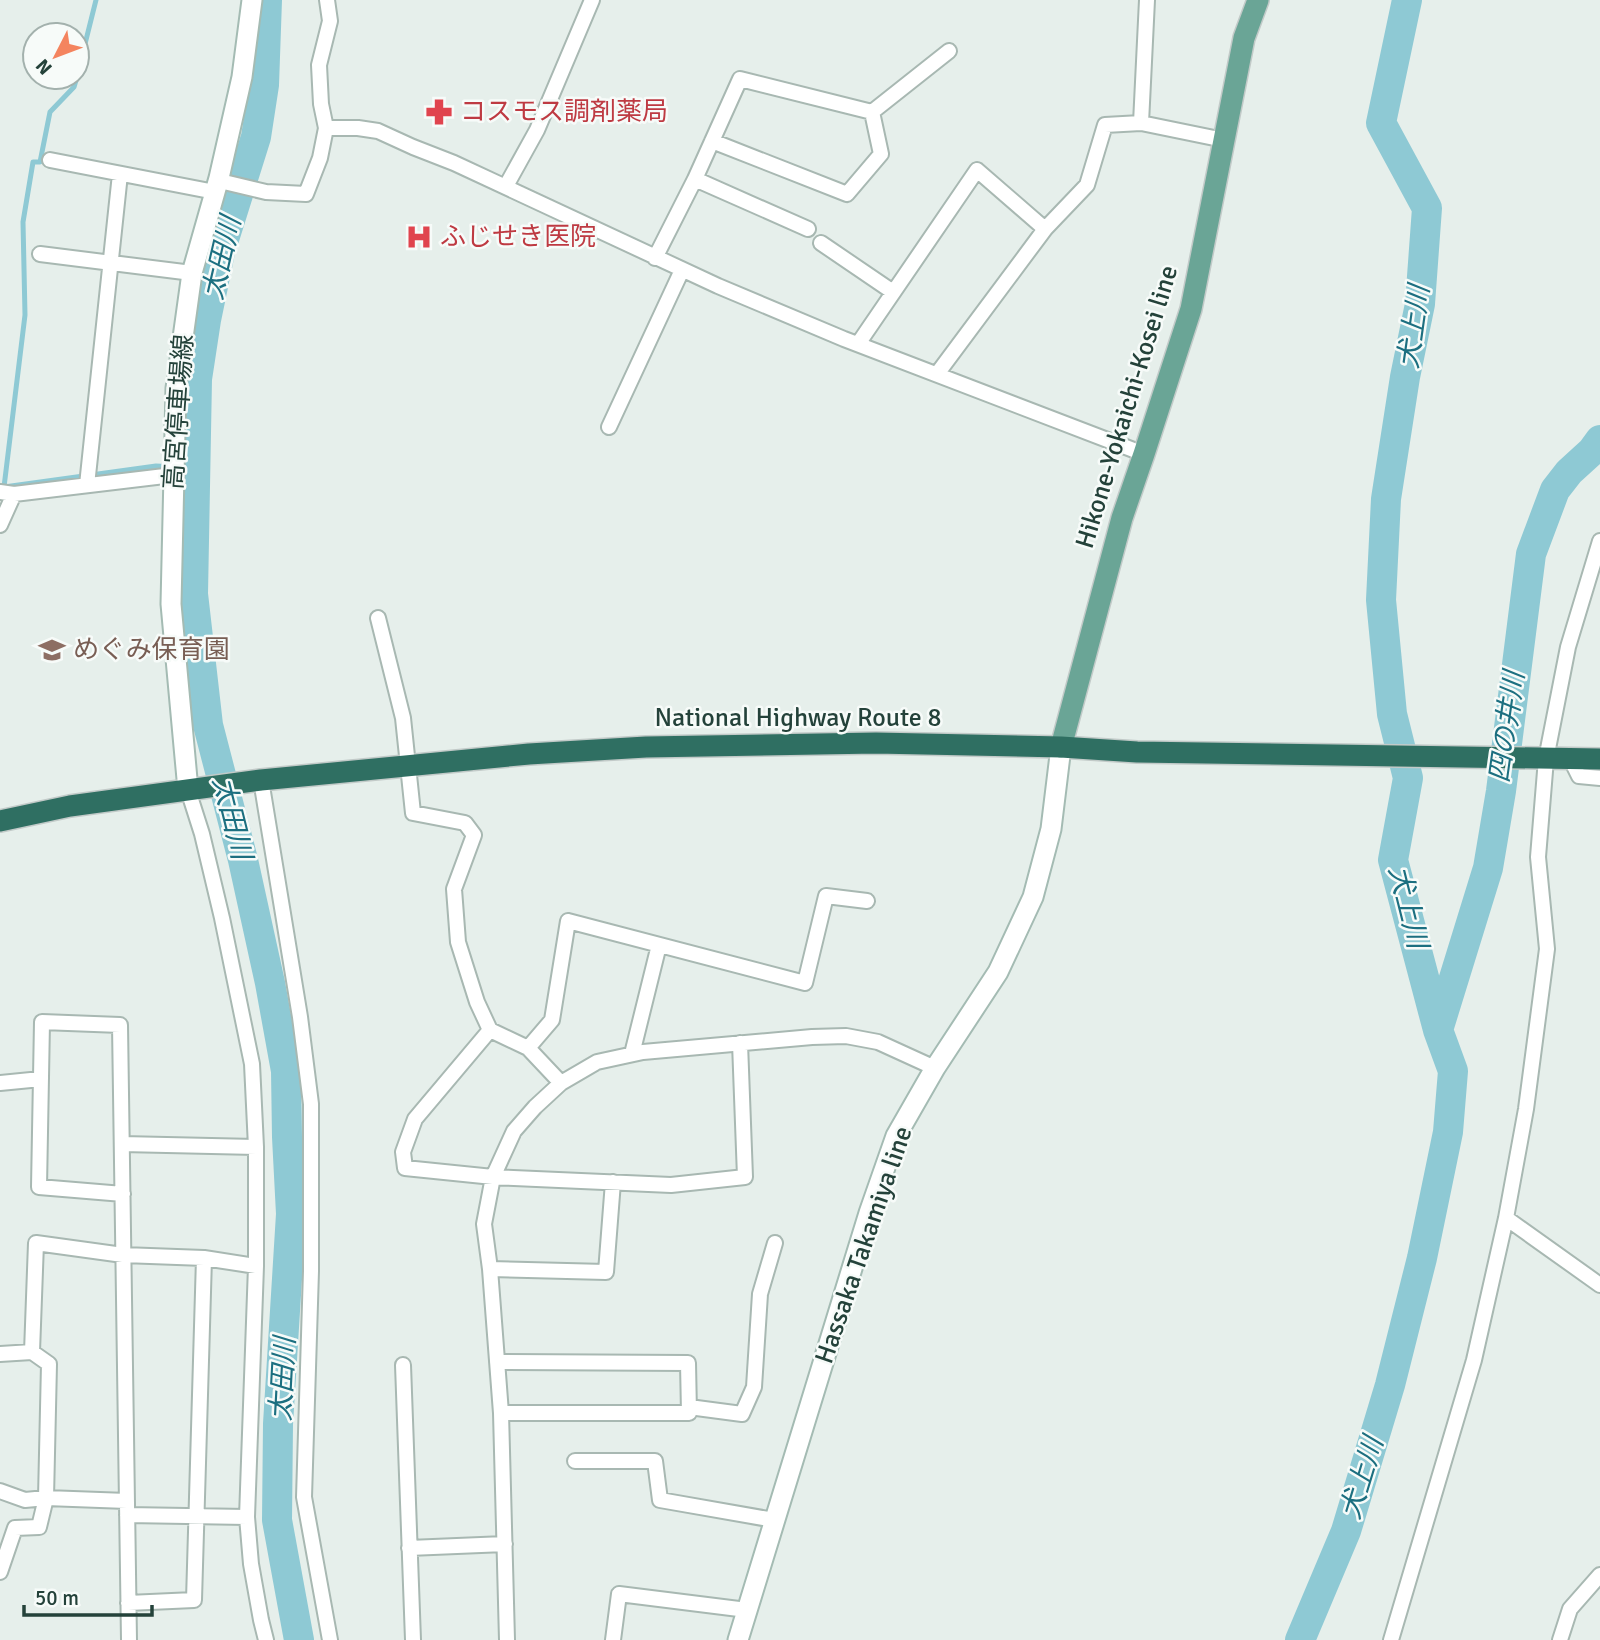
<svg xmlns="http://www.w3.org/2000/svg" width="1600" height="1640" font-family="Signika,'Noto Sans JP',sans-serif">
<style>
.lines{fill:none;stroke-linecap:round;stroke-linejoin:round}
.stream{stroke:#8ec9d4;stroke-width:5}
.river{stroke:#8ec9d4;stroke-width:30}
.street-casing{stroke:#a8b8b2;stroke-width:18}
.secondary-casing{stroke:#a4bbb3;stroke-width:23}
.primary-casing{stroke:#c2cac8;stroke-width:24}
.highway-casing{stroke:#c2cac8;stroke-width:24}
.street{stroke:#fff;stroke-width:14}
.secondary{stroke:#fff;stroke-width:19}
.primary{stroke:#6aa596;stroke-width:21}
.highway{stroke:#2f6f62;stroke-width:21}
.labels{text-anchor:middle;dominant-baseline:central;stroke-width:5;stroke-linejoin:round;paint-order:stroke}
.health-label{font-size:26px;fill:#be3a42;stroke:#f7fbf9;text-anchor:start}
.street-label{font-size:26px;fill:#24423a;stroke:#f7fbf9}
.education-label{font-size:26px;fill:#785e54;stroke:#f7fbf9;text-anchor:start}
.water-label{font-size:28px;font-style:italic;fill:#1c6f80;stroke:#f7fbf9}
</style>
<rect width="100%" height="100%" fill="#e6efeb"/>
<g class="lines">
<path class="stream" d="M77,76L96,0
M77,77L74,87L50,112L40,162H33L23,222L25,315L4,487L156,466L195,468"/>
<path class="river" d="M267,0L264,85L256,137L220,252L206,320L197,379L193,594L208,725L243,860L270,983L286,1071L287,1137L291,1214L278,1424L277,1520L299,1640
M1438,1030L1488,868L1501,791L1531,554L1555,490L1569,472L1592,451L1600,440
M1300,1640L1346,1531L1390,1385L1422,1258L1448,1132L1453,1071L1438,1030L1393,860L1408,778L1392,714L1381,600L1386,499L1405,377L1420,304L1427,208L1381,123L1407,0"/>
<g class="street-casing">
<path id="street" d="M1147,0L1141,123L1224,140
M326,128H358L378,131L413,147L454,163L718,286L844,339L1144,454
M712,141L847,194L881,154L872,112
M50,160L215,192
M219,178L224,182L266,192L306,194L320,158L326,128L321,104L319,65L330,21L327,0
M695,179L740,79L872,112L949,51
M506,186L537,130L592,0
M821,243L893,292
M40,254L192,273
M655,258L695,179L808,229
M858,344L977,170L1045,229
M937,374L1045,229L1087,185L1105,125L1141,123
M609,427L682,270
M87,485L120,174
M0,492L14,494L173,475
M0,525L14,494
M378,618L403,718L413,813L465,823L474,835L454,889L458,942L477,1002L490,1030
M1570,758L1579,776L1600,778
M261,780L300,1017L311,1104V1271L304,1497L330,1640
M188,790L202,834L222,918L252,1064L256,1147V1266L247,1517L251,1564L261,1620L266,1640
M740,1043L745,1177L671,1185L493,1177L405,1168L403,1152L415,1119L490,1030L528,1048L552,1020L568,921L805,983L826,896L867,901
M528,1048L561,1083
M632,1054L659,945
M0,1083L41,1079
M122,1144L256,1147
M123,1194L39,1187L42,1022L120,1025L129,1640
M1506,1218L1600,1285
M204,1258L256,1266
M490,1269L606,1272L613,1182
M32,1352L36,1243L123,1255L204,1258L194,1600L128,1603
M0,1354L32,1352L49,1364L46,1498L25,1500L0,1491
M497,1362L688,1363L689,1413H501
M403,1365L413,1640
M689,1407L742,1414L754,1387L760,1294L775,1243
M575,1461H655L660,1500L774,1520
M127,1515L247,1517
M409,1548L505,1544
M0,1572L15,1528L39,1527L46,1498L127,1501
M507,1640L501,1413L490,1269L484,1224L493,1177L514,1131L535,1107L561,1083L597,1062L643,1052L812,1037L846,1036L878,1042L935,1068
M613,1640L619,1594L747,1610
M1391,1640L1474,1360L1506,1218L1526,1109L1547,949L1538,857L1546,759L1568,647L1600,541
M1560,1640L1570,1609L1600,1575"/>
</g>
<g class="secondary-casing">
<path id="secondary" d="M188,790L171,604L176,388L192,273L219,178L242,77L252,0
M738,1640L869,1213L896,1136L935,1068L998,972L1033,897L1051,829L1061,747"/>
</g>
<g class="primary-casing">
<path id="primary" d="M1061,747L1122,518L1144,454L1191,309L1244,38L1258,0"/>
</g>
<g class="highway-casing">
<path id="highway" d="M0,821L70,806L261,780L529,754L646,747L876,743L1061,747L1137,752L1600,759"/>
</g>
<use href="#street" class="street"/>
<use href="#secondary" class="secondary"/>
<use href="#primary" class="primary"/>
<use href="#highway" class="highway"/>
</g>
<defs>
<g id="pharmacy-bare" transform="scale(2.1)"><path d="M-2-6h4v4h4v4h-4v4h-4v-4h-4v-4h4Z" fill="#e0444e" stroke="#f7fbf9" stroke-width="2.5" paint-order="stroke"/></g>
<g id="hospital-bare" transform="scale(2.1)"><path d="M-5-5h3v3.5h4V-5h3V5h-3V1.5h-4V5h-3Z" fill="#e0444e" stroke="#f7fbf9" stroke-width="2.5" paint-order="stroke"/></g>
<g id="school-bare" transform="scale(2.1)"><path d="M0-5L7-2L0 1L-7-2ZM-4 1L0 2.5L4 1V4Q0 6-4 4Z" fill="#8d6e63" stroke="#f7fbf9" stroke-width="2.5" paint-order="stroke"/></g>
</defs>
<g fill-rule="evenodd">
<use href="#pharmacy-bare" x="439" y="112"/>
<use href="#hospital-bare" x="419" y="237"/>
<use href="#school-bare" x="52" y="650"/>
</g>
<g class="labels">
<g class="health-label">
<text x="460" y="112">コスモス調剤薬局</text>
<text x="440" y="237">ふじせき医院</text>
</g>
<g class="street-label">
<text transform="translate(1127 407) rotate(-73)">Hikone-Yokaichi-Kosei line</text>
<text transform="translate(179 412) rotate(-86)">高宮停車場線</text>
<text x="798" y="718">National Highway Route 8</text>
<text transform="translate(864 1245) rotate(-71)">Hassaka Takamiya line</text>
</g>
<g class="education-label">
<text x="73" y="650">めぐみ保育園</text>
</g>
<g class="water-label">
<text transform="translate(222 258) rotate(-77)">太田川</text>
<text transform="translate(1414 327) rotate(-82)">犬上川</text>
<text transform="translate(1507 727) rotate(-82)">四の井川</text>
<text transform="translate(232 818) rotate(76)">太田川</text>
<text transform="translate(1408 907) rotate(76)">犬上川</text>
<text transform="translate(283 1379) rotate(-87)">太田川</text>
<text transform="translate(1362 1478) rotate(-73)">犬上川</text>
</g>
</g>
<g transform="translate(56 56) rotate(228)"><circle r="33" fill="#f7fbf9" stroke="#a3b1ad" stroke-width="2"/>
<path d="M0-5L12 26L0 18L-12 26Z" fill="#f4845f"/>
<text y="-10" font-size="19" font-weight="bold" text-anchor="middle" fill="#24423a">N</text>
</g>
<path d="M24 1605v10h128v-10" fill="none" stroke="#24423a" stroke-width="3.5"/>
<text x="35" y="1605" font-size="21" fill="#24423a" stroke="#f7fbf9" stroke-width="5" paint-order="stroke">50 m</text>
</svg>
